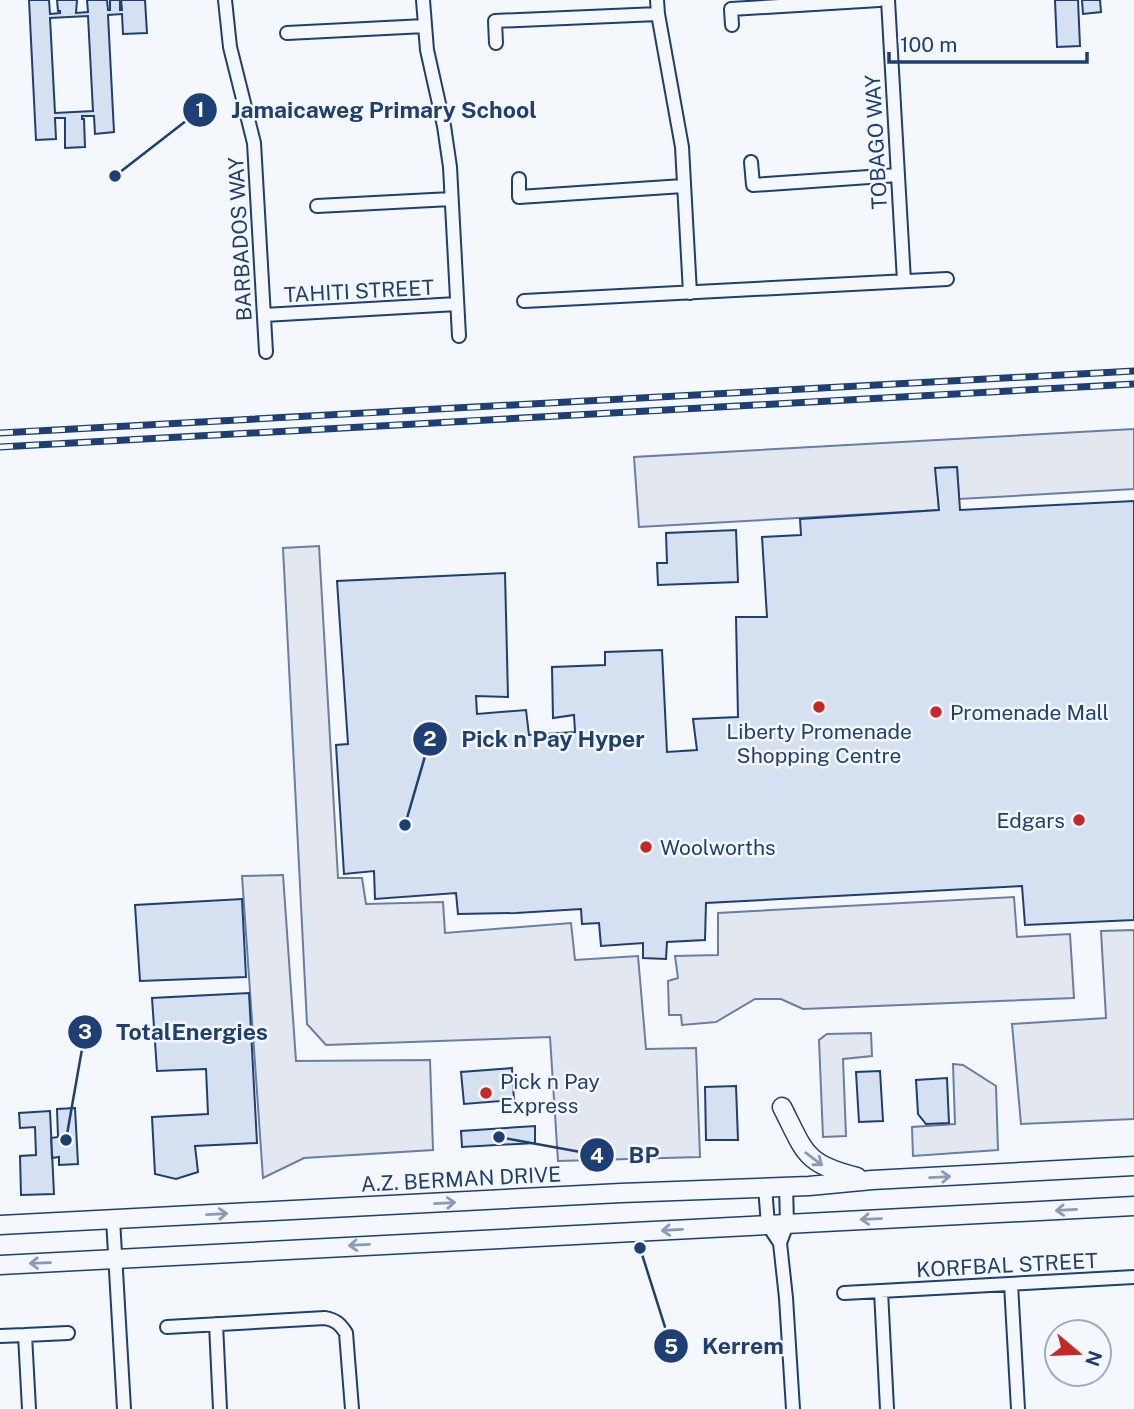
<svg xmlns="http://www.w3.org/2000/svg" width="1134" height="1409" font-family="'Public Sans',sans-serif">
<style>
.parking{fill:#e3e8f0;stroke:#687fa3;stroke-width:2}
.building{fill:#d5e0f0;stroke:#1d3f73;stroke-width:2;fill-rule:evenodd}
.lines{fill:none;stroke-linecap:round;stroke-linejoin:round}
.minor-casing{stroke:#1d3f73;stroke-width:16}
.secondary-casing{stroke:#1d3f73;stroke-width:21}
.minor{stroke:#f4f7fb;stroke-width:12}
.secondary{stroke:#f4f7fb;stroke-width:18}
.rail-casing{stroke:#1d3f73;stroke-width:7}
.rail{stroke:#f4f7fb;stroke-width:4.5;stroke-dasharray:13;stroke-linecap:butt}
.oneway{stroke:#889bb7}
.poi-dot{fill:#c62828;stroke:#f4f7fb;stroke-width:2.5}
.labels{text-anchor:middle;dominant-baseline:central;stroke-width:5;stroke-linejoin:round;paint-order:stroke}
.street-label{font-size:21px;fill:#1d3f73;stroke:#f4f7fb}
.poi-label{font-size:21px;fill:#1d3f73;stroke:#f4f7fb;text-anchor:start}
.leader{fill:none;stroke:#1d3f73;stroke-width:2.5}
.callout-dot{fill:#1d3f73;stroke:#f4f7fb;stroke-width:2.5}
.mark-label{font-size:21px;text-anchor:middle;font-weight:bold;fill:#fff}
.callout-label{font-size:23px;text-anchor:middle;font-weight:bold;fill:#1d3f73;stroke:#f4f7fb;stroke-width:5;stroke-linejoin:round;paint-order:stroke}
</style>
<rect width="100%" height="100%" fill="#f4f7fb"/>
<path class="parking" d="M1134,429V489L959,499L957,467L936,468L939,510L639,527L634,457Z
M319,546L338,878H362L366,904L443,902L445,933L571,923L575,960L638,956L646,1049L696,1048L700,1157L558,1161L550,1037L326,1045L307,1024L283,548Z
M283,875L296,1061L430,1060L433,1150L304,1158L263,1178L242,876Z
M1014,897L1017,937L1070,934L1074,998L803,1009L781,999H755L716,1022L682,1025L681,1015H669L668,981L678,978L675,956L718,955V913Z
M1134,930V1119L1021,1124L1012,1024L1106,1018L1101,931Z
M871,1033L872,1056L843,1059L846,1136L823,1137L819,1040L827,1034Z
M953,1064L963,1065L996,1086L998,1150L913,1156L912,1127L955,1124Z"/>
<path class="building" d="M29,0H49L50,14L60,13V11H58L57,0H77L76,13L88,12L87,0H107L108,10H110V0H120V10H122L121,0H145L147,33L123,34L122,14L108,15L114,132L95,134L94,116H82V119H84L85,147L65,148V118H55L56,139L36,140ZM88,16L93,111L55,113L50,18Z
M1055,0H1078L1080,46L1057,47Z
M1082,0H1100L1101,12L1083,14Z
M957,467L960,510L1134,501V920L1025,925L1022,886L706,903L705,940L667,942L666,959L643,958V943L601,946L599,923L582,924L581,909L516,913L458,914L456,893L375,899L374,871L344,874L336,745L348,744L337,581L505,573L508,697L476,696L477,714L526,710L529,735L575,732L574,715L553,718L552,667L605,665V652L662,650L667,752L697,750L693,719L738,717L736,617H767L762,537L801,535L800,519L939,510L935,468Z
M736,530L738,582L658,585L657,563H667L666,533Z
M242,899L246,977L140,981L135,905Z
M249,993L257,1143L195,1146L198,1172L176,1179L155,1174L152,1117L208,1114L206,1069L157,1071L152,998Z
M512,1068L514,1100L464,1104L461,1072Z
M880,1071L883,1121L859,1122L856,1072Z
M947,1078L949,1123L926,1124L918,1114L916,1080Z
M736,1086L738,1140H706L705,1087Z
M75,1108L78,1164L59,1165V1157L52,1158L51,1138L58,1137L57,1109Z
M50,1111L54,1194L21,1195L20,1156L36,1155L35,1127L20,1128L19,1113Z
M535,1126V1143L462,1147L461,1131Z"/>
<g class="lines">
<g class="minor-casing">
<path id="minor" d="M225,0L230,47L254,143L266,352
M423,0L427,50L444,126L450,167L459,336
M657,0L658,14L682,147L690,293
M888,0L904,281
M732,25L731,9L879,0
M287,33L425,26
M496,43L495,21L658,14
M751,162L753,185L898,175
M519,179V197L683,186
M317,206L451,199
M524,301L947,279
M264,315L457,304
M786,1186L787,1224L780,1243L786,1298L793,1409
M765,1187L768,1225L780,1243
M113,1219L124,1409
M1011,1284L1018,1409
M881,1291L887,1409
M844,1293L1134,1277
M216,1324L220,1409
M167,1327L325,1318C336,1320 340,1324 346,1333L352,1409
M25,1335L68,1333
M0,1336L25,1335L29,1409"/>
</g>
<g class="secondary-casing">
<path id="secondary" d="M782,1107C805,1152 804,1164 857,1177
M0,1225L621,1193L809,1186L872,1180L1134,1166
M0,1265L1134,1206"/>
</g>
<use href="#minor" class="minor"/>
<use href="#secondary" class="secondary"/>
<g class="rail-casing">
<path id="rail" d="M0,433L1134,371
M0,447L1134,384"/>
</g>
<use href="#rail" class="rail"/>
</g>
<defs><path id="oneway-shaft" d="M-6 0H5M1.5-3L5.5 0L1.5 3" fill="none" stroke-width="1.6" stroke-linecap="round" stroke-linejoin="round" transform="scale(1.75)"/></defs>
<g class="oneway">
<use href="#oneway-shaft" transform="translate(814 1159) rotate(37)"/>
<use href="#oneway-shaft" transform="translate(940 1177) rotate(-3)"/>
<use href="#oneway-shaft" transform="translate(445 1203) rotate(-3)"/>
<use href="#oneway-shaft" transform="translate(1066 1210) rotate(177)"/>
<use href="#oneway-shaft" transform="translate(217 1214) rotate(-3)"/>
<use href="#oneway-shaft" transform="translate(871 1219) rotate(178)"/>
<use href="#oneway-shaft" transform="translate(672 1230) rotate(177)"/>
<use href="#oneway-shaft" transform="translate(359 1245) rotate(177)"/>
<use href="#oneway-shaft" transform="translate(40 1263) rotate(178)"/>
</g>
<g class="poi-dot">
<circle cx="819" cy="707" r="7"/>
<circle cx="936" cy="712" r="7"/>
<circle cx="1079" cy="820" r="7"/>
<circle cx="646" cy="847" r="7"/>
<circle cx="486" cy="1093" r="7"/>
</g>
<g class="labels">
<g class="street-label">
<text transform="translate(876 142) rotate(-93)">TOBAGO WAY</text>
<text transform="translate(240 239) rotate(-93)">BARBADOS WAY</text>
<text transform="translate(359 291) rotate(-3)">TAHITI STREET</text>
<text transform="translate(461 1179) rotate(-3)">A.Z. BERMAN DRIVE</text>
<text transform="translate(1007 1265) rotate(-3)">KORFBAL STREET</text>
</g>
<g class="poi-label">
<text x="950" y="712">Promenade Mall</text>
<text x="819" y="731" text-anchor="middle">Liberty Promenade<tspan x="819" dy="24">Shopping Centre</tspan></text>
<text x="1065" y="820" text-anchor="end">Edgars</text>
<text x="660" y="847">Woolworths</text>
<text x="500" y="1081">Pick n Pay<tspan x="500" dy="24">Express</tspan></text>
</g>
</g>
<path class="leader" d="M115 176L200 110M405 825L430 739M66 1140L85 1032M499 1137L597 1155M640 1248L671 1346"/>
<g class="callout-dot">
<circle cx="115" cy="176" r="7"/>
<circle cx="405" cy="825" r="7"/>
<circle cx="66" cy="1140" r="7"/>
<circle cx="499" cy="1137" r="7"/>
<circle cx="640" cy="1248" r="7"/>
<circle cx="200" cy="110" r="18"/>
<circle cx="430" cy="739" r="18"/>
<circle cx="85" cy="1032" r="18"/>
<circle cx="597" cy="1155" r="18"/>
<circle cx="671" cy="1346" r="18"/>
</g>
<g class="mark-label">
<text x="200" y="117">1</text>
<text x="430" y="746">2</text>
<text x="85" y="1039">3</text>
<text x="597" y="1163">4</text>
<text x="671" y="1354">5</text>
</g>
<g class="callout-label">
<text x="384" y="118">Jamaicaweg Primary School</text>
<text x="553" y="747">Pick n Pay Hyper</text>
<text x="192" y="1040">TotalEnergies</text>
<text x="644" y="1163">BP</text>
<text x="743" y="1354">Kerrem</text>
</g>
<g transform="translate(1078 1353) rotate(109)"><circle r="33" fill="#f4f7fb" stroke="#9eadc5" stroke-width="2"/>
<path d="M0-5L12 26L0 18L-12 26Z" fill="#c62828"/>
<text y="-10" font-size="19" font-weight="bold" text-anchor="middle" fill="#1d3f73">N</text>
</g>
<path d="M889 52v10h198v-10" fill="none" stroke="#1d3f73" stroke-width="3.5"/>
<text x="900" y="52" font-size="21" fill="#1d3f73" stroke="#f4f7fb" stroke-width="5" paint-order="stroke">100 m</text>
</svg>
